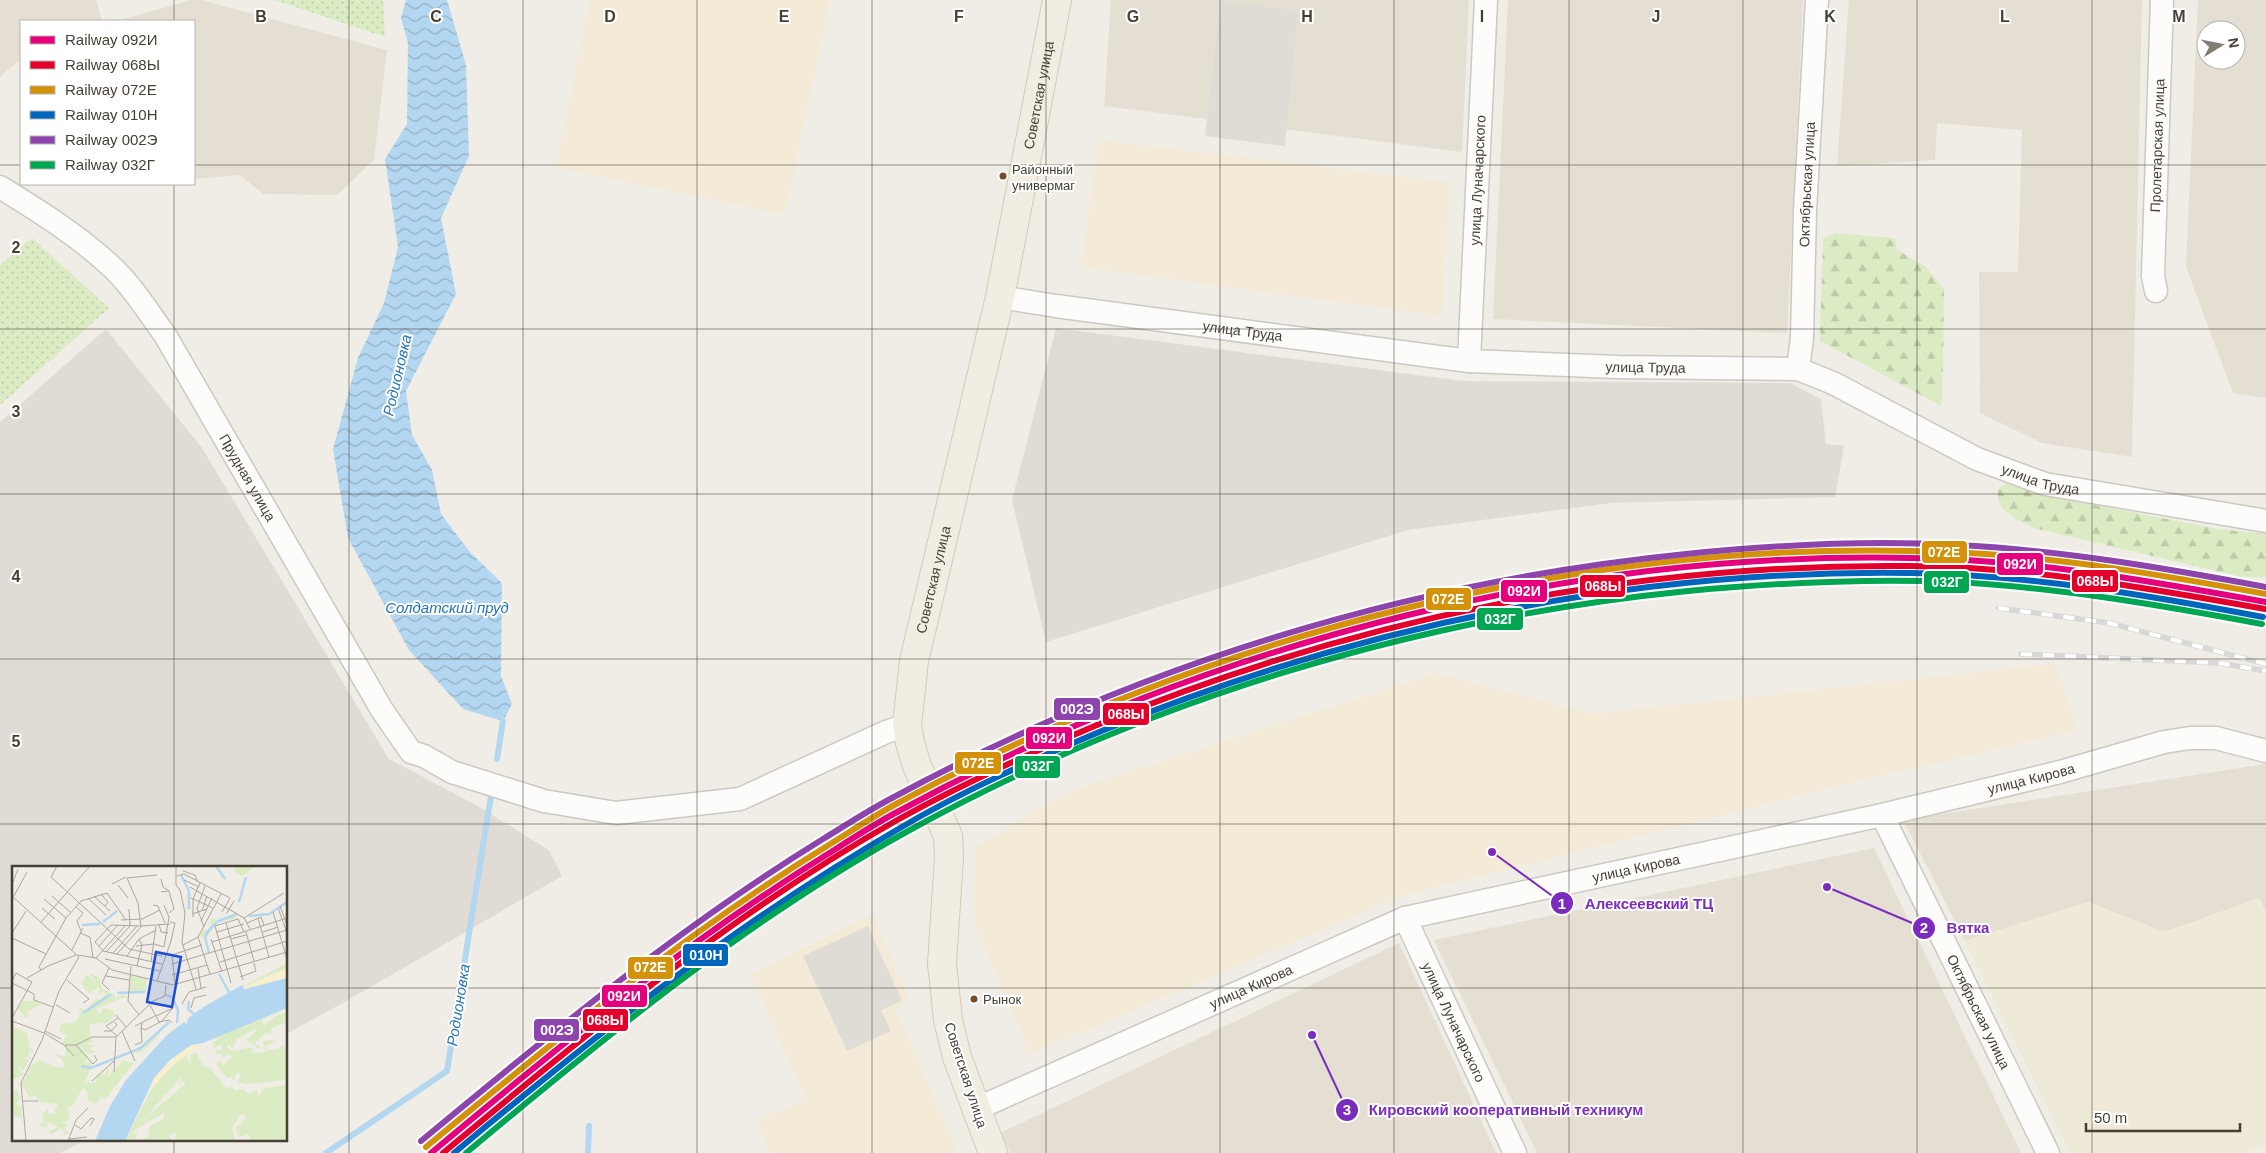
<svg xmlns="http://www.w3.org/2000/svg" width="2266" height="1153" font-family="Arial,sans-serif">
<style>
.residential{fill:#e5dfd3;fill-rule:evenodd}
.commercial{fill:#f4ead8}
.industrial{fill:#e0dcd5}
.education{fill:#efe9d8}
.forest{fill:url(#forest-firs)}
.garden{fill:url(#garden-dots)}
.parking{fill:#dfdcd6}
.water{fill:url(#water-waves)}
.lines{fill:none;stroke-linecap:round;stroke-linejoin:round}
.stream{stroke:#b4d7f1;stroke-width:6}
.minor-casing{stroke:#ccc9c2;stroke-width:25}
.major-casing{stroke:#d3cbb2;stroke-width:30}
.minor{stroke:#fdfcfb;stroke-width:22}
.major{stroke:#f1ede2;stroke-width:28}
.rail-casing{stroke:#d8d8d7;stroke-width:5.5}
.rail{stroke:#fff;stroke-width:4;stroke-dasharray:11;stroke-linecap:butt}
.rail-1-casing{stroke:#fff;stroke-width:10}
.rail-2-casing{stroke:#fff;stroke-width:10}
.rail-3-casing{stroke:#fff;stroke-width:10}
.rail-4-casing{stroke:#fff;stroke-width:10}
.rail-5-casing{stroke:#fff;stroke-width:10}
.rail-6-casing{stroke:#fff;stroke-width:10}
.rail-1{stroke:#e5007d;stroke-width:6}
.rail-2{stroke:#e4002b;stroke-width:6}
.rail-3{stroke:#d4910a;stroke-width:6}
.rail-4{stroke:#0065bd;stroke-width:6}
.rail-5{stroke:#8e44ad;stroke-width:6}
.rail-6{stroke:#00a651;stroke-width:6}
.grid{fill:none;stroke:#463f33;stroke-width:1;stroke-opacity:0.55}
.bus-dot{fill:#7a4b2a;stroke:#fff;stroke-width:2}
.labels{text-anchor:middle;dominant-baseline:central;stroke-width:4;stroke-linejoin:round;paint-order:stroke}
.bus-label{font-size:13px;fill:#463f33;stroke:#fff;text-anchor:start}
.street-label{font-size:14px;fill:#463f33;stroke:#fff}
.water-label{font-size:15px;font-style:italic;fill:#2474ba;stroke:#fff}
.inset-river{fill:none;stroke:#b4d7f1;stroke-width:2.5}
.inset-road{fill:none;stroke:#aca79e;stroke-width:1}
.view{fill:#1d4ed8;fill-opacity:0.15;stroke:#1d4ed8;stroke-width:2.5}
.inset-edge{fill:none;stroke:#463f33;stroke-width:2.5}
.grid-label{font-size:16px;text-anchor:middle;font-weight:bold;fill:#463f33;stroke:#fff;stroke-width:4;stroke-linejoin:round;paint-order:stroke}
.leader{fill:none;stroke:#7b2cbf;stroke-width:2}
.callout-dot{fill:#7b2cbf;stroke:#fff;stroke-width:2}
.mark-label{font-size:15px;text-anchor:middle;font-weight:bold;fill:#fff}
.callout-label{font-size:15px;text-anchor:middle;font-weight:bold;fill:#7b2cbf;stroke:#fff;stroke-width:4;stroke-linejoin:round;paint-order:stroke}
.line-badge{stroke:#fff;stroke-width:2}
.badge-label{font-size:14px;text-anchor:middle;font-weight:bold;fill:#fff}
</style>
<defs>
<pattern id="forest-firs" width="22" height="20" patternUnits="userSpaceOnUse" patternTransform="scale(1.25)"><rect width="22" height="20" fill="#dbecc4"/><path d="M5 1l3.5 6h-7zM16 11l3.5 6h-7z" fill="#bdcba9"/></pattern>
<pattern id="garden-dots" width="8" height="8" patternUnits="userSpaceOnUse" patternTransform="scale(1.25)"><rect width="8" height="8" fill="#dbecc4"/><path d="M2 2h.1M6 6h.1" fill="none" stroke="#bdcba9" stroke-width="1.8" stroke-linecap="round"/></pattern>
<pattern id="water-waves" width="16" height="10" patternUnits="userSpaceOnUse" patternTransform="scale(1.25)"><rect width="16" height="10" fill="#b4d7f1"/><path d="M0 5q4-4 8 0t8 0" fill="none" stroke="#94b0c4"/></pattern>
</defs>
<rect width="100%" height="100%" fill="#f0ede6"/>
<path class="residential" d="M0,0H96L102,21H21V58L0,77Z
M191,0H201L387,50L374,160L337,195L263,194L240,175L194,179V21H117Z
M1111,0H1469L1462,152L1104,106Z
M1508,0H1803L1787,333L1493,319Z
M1849,0H2142L2132,457L2042,443L1980,413L1979,272H2018L2022,130L1937,123L1935,160L1837,166Z
M2198,0H2266V398L2233,393L2186,267ZM2206,30H2236V60H2206Z
M2266,764V912L2259,898L2165,932L2088,902L1965,941L1903,820Z
M1874,848L2021,1153H1537L1434,940Z
M1399,943L1496,1153H1010L1000,1133Z"/>
<path class="commercial" d="M590,0H830L785,215L556,167Z
M1099,140L1450,182L1442,316L1081,267Z
M2055,664L2078,730L1865,780L1402,896L1029,1055L1019,1027L974,921V848L1072,790L1437,673L1591,714Z
M872,914L910,1000L896,1009L958,1153H770L757,1120L806,1100L751,974Z"/>
<path class="industrial" d="M1056,328L1463,381L1790,383L1821,399L1826,444L1844,446L1835,497L1611,503L1408,530L1046,642L1012,500Z
M106,329L202,448L389,759L476,805L549,850L562,876L343,1003L286,1034V867H14V1139H89L60,1153H0V422Z"/>
<path class="education" d="M2259,898L2266,912V1146L2265,1145L2247,1153H2070L1965,941L2088,902L2165,932Z"/>
<path class="forest" d="M1834,233L1895,238L1897,250L1926,267L1944,289L1943,370L1941,406L1820,341L1823,238Z
M2006,483L2044,495L2218,529L2266,534V577H2242L2038,529C2020,521 1992,512 1999,488Z"/>
<path class="garden" d="M275,0H383L385,37Z
M32,238L109,308L0,405V265Z"/>
<path class="parking" d="M1221,1L1298,11L1285,146L1205,136Z
M868,926L902,1001L881,1010L891,1031L847,1051L803,956Z"/>
<path class="water" d="M406,0H447L466,65L469,156L441,218L456,294L406,391L412,435L432,470L441,514L470,552L502,583L501,676L512,704L503,721L463,709L409,650L348,538L333,449L358,358L384,303L398,247L385,159L407,124L408,43L401,18Z"/>
<g class="lines">
<path class="stream" d="M497,759L503,721L500,715
M326,1153L447,1071L491,796
M588,1153L589,1126"/>
<g class="minor-casing">
<g id="minor">
<path id="s1" d="M0,187C39,211 79,236 113,268C133,287 149,313 165,335L382,710L411,752L424,756L452,772L544,801L616,813L740,799L886,732L907,725"/>
<path id="s2" d="M2156,291L2153,276L2162,0"/>
<path id="s3" d="M1000,297L1056,306L1469,361L1618,367L1798,369L1833,383L1977,459L2045,484L2266,521"/>
<path id="s4" d="M1469,361L1486,0"/>
<path id="s5" d="M1798,369L1802,338L1805,211L1817,0"/>
<path id="s6" d="M1882,815L2048,1153"/>
<path id="s7" d="M1405,918L1515,1153"/>
<path id="s8" d="M976,1109L1405,918L1882,815L2060,772L2164,742L2190,738H2216L2266,751"/>
</g>
</g>
<g class="major-casing">
<g id="major">
<path id="s9" d="M993,1153L957,1057L948,1020L942,963L949,857L948,836L917,766L910,743L907,725L914,661L1000,297L1057,0"/>
</g>
</g>
<use href="#minor" class="minor"/>
<use href="#major" class="major"/>
<g class="rail-casing">
<path id="rail" d="M1998,608L2109,623L2266,664
M2021,654L2219,663L2266,671"/>
</g>
<use href="#rail" class="rail"/>
<g class="rail-1-casing">
<path id="rail-1" d="M431,1153C559,1046 688,940 831,852C853,838 876,823 899,811C1214,640 1589,544 1949,559C2055,564 2161,583 2266,602"/>
</g>
<g class="rail-2-casing">
<path id="rail-2" d="M443,1153C588,1032 734,912 899,819C963,784 1030,753 1097,725C1354,619 1631,563 1910,566C2029,567 2148,588 2265,609"/>
</g>
<g class="rail-3-casing">
<path id="rail-3" d="M426,1147C555,1040 684,934 827,846C850,832 872,817 896,804C1213,633 1586,537 1948,552C2055,556 2161,575 2266,594"/>
</g>
<g class="rail-4-casing">
<path id="rail-4" d="M454,1153C598,1033 738,922 900,828C964,790 1035,759 1104,730C1359,626 1635,569 1911,573C2030,575 2147,595 2263,617"/>
</g>
<g class="rail-5-casing">
<path id="rail-5" d="M421,1141C550,1034 680,927 823,839C846,825 869,810 892,798C1138,665 1408,582 1686,554C1775,545 1867,540 1957,545C2061,550 2164,568 2266,587"/>
</g>
<g class="rail-6-casing">
<path id="rail-6" d="M466,1153C606,1036 748,919 908,831C1148,699 1417,618 1688,591C1776,583 1864,578 1952,582C2056,587 2159,605 2262,624"/>
</g>
<use href="#rail-1" class="rail-1"/>
<use href="#rail-2" class="rail-2"/>
<use href="#rail-3" class="rail-3"/>
<use href="#rail-4" class="rail-4"/>
<use href="#rail-5" class="rail-5"/>
<use href="#rail-6" class="rail-6"/>
</g>
<path class="grid" d="M174,0V21M349,0V1153M523,0V1153M697,0V1153M872,0V1153M1046,0V1153M1220,0V1153M1394,0V1153M1569,0V1153M1743,0V1153M1917,0V1153M2092,0V1153M0,165H21M194,165H2266M174,184V867M0,329H2266M0,494H2266M0,659H2266M0,824H2266M0,988H14M286,988H2266M174,1139V1153"/>
<g class="bus-dot">
<circle cx="1003" cy="176" r="4.5"/>
<circle cx="974" cy="999" r="4.5"/>
</g>
<g class="labels">
<g class="bus-label">
<text x="1012" y="169">Районный<tspan x="1012" dy="16">универмаг</tspan></text>
<text x="983" y="999">Рынок</text>
</g>
<g class="street-label">
<text stroke="none"><textPath href="#s9" startOffset="1088">Советская улица</textPath></text>
<text stroke="none"><textPath href="#s2" startOffset="146">Пролетарская улица</textPath></text>
<text stroke="none"><textPath href="#s4" startOffset="181">улица Луначарского</textPath></text>
<text stroke="none"><textPath href="#s5" startOffset="185">Октябрьская улица</textPath></text>
<text stroke="none"><textPath href="#s3" startOffset="245">улица Труда</textPath></text>
<text stroke="none"><textPath href="#s3" startOffset="650">улица Труда</textPath></text>
<text stroke="none"><textPath href="#s1" startOffset="389">Прудная улица</textPath></text>
<text stroke="none"><textPath href="#s3" startOffset="1070">улица Труда</textPath></text>
<text stroke="none"><textPath href="#s9" startOffset="592">Советская улица</textPath></text>
<text stroke="none"><textPath href="#s8" startOffset="1111">улица Кирова</textPath></text>
<text stroke="none"><textPath href="#s8" startOffset="706">улица Кирова</textPath></text>
<text stroke="none"><textPath href="#s8" startOffset="301">улица Кирова</textPath></text>
<text stroke="none"><textPath href="#s6" startOffset="219">Октябрьская улица</textPath></text>
<text stroke="none"><textPath href="#s7" startOffset="115">улица Луначарского</textPath></text>
<text transform="translate(966 1075) rotate(72)">Советская улица</text>
</g>
<g class="water-label">
<text transform="translate(397 375) rotate(-77)">Родионовка</text>
<text x="447" y="607">Солдатский пруд</text>
<text transform="translate(458 1005) rotate(-81)">Родионовка</text>
</g>
</g>
<g transform="translate(12 866)">
<rect width="275" height="275" fill="#f0ede6"/>
<path d="M75,108L87,121L77,128L69,117ZM118,108L134,114V125L117,127ZM11,135H23L29,138L14,147L18,149L14,152L6,143Z" fill="#dbecc4"/>
<path d="M221,49L225,52L205,57L194,73L187,71L191,63L196,65L200,51L205,55ZM275,97V102L244,115L241,119L232,120ZM76,106L87,112L90,123L103,129V134L108,129L116,130L84,143L88,148L91,142L101,144L103,150L95,157L77,158L80,177L77,176L75,179H82L78,182L83,186L77,188L66,179L76,190L72,197H77L75,193L80,198L72,219L77,214V217L84,216V209L93,208L95,201L98,206L95,209L96,211L110,195L117,197L96,230L91,229L84,238L76,235L75,225L71,222L62,238L54,243L58,245L56,255L48,257L57,258L52,264L58,267L53,269L50,262L38,269L37,265L46,261L36,256L33,258L37,257L34,262L27,260L32,255L30,248L36,242V248H47L42,246L46,238L28,236L23,229L18,232L10,219L18,201L27,194L47,202L53,201L50,193L40,187L53,191L54,182L50,178L54,170L57,171L47,165L49,158L63,156L68,148L67,142L74,144L85,132L87,134L94,128L90,126L87,130V121ZM274,143L250,154L252,160L265,149L275,147V156L260,162L259,169L255,166L244,176V180L234,174L246,162L225,173L220,183L218,179L215,181L220,185L240,181L241,187L252,186L255,185L251,181L243,183L246,178L248,182L253,181L250,177L254,174L264,175L253,181L256,184L266,183L275,176L271,181H275V214L235,218L226,216L229,209L225,206L221,215L220,210L216,212L209,206L204,198L208,194L211,199L220,191L217,188L209,193L211,189L203,187L206,182V185L210,183L209,178L201,183L203,177H198L209,172L197,174ZM0,160L15,167L18,183H22L20,188L17,183V191L11,192L17,194L12,204H9V200L6,204L11,206V209L0,214ZM146,166L148,168L130,186L124,188L123,184ZM182,184L175,190L179,201L178,189L184,186L192,201L198,202L215,223L219,220L223,224L231,223L236,228L245,223V232L252,222L275,219V275H240L236,268L227,271L224,261L234,252L230,247L220,261L223,275H163L164,266L157,270L162,275H128L136,270L138,260L152,253V247L124,263L121,268H126L122,275H113L140,222L162,198ZM172,208L166,218L173,215V218L132,253ZM5,223L9,233L4,238L7,241L9,238L10,253L1,249L3,244L0,243V226Z" fill="#dbecc4" fill-rule="evenodd"/>
<path d="M275,102V112L233,123L230,122ZM191,177L162,198L140,222L142,212L158,194L179,179Z" fill="#f7efce"/>
<path d="M112,195L122,197L93,233L85,226Z" fill="#dbecc4"/>
<path d="M221,0H244L232,9H225Z" fill="#dbecc4"/>
<path d="M275,112V142L191,177L179,179L158,194L142,212L113,275H83L98,240L114,214L155,169L172,156L175,158L176,152L190,142L228,120L233,119L230,122L233,123Z" fill="#b4d7f1"/>
<path class="inset-river" d="M204,0L213,13M169,9L177,25V43M227,36L234,11M237,50L257,48L275,36M91,56L105,45M70,59L88,58M197,87L193,71L196,65L206,55L225,48M207,108L218,128M105,127L133,126M154,129L160,131L166,144L165,157M177,135L176,143L182,148M71,147L99,128M69,200L79,202L129,182L157,156"/>
<path class="inset-road" d="M45,0L39,11L49,20M164,0V19L168,24L173,47L170,76L184,123M171,5L183,9L186,16M165,10L172,8L218,32L210,46M149,13L151,21L157,25M172,14L187,21M0,18L6,3M100,18L114,11M106,19L116,32M49,20L117,83L150,90M178,21L232,52L238,63M149,26L157,25L162,43L157,47M89,28L96,36L93,40M0,30L67,91L47,125L30,174L9,217L14,275M2,30L15,6M40,30L58,46M82,30L98,45M76,32L94,49M179,32L201,42M32,33L54,52M141,39L146,40L153,57M152,39L157,51L152,81M268,40L275,59M64,41L71,47L65,55L69,65M30,42L43,53M266,42L274,64M190,45L195,30M261,46L275,93M180,48L195,43M214,48L222,35M181,51V33L188,17M232,52L272,27M246,52L257,91M109,54L130,53L148,44M189,55L200,32M29,56L78,0M214,57L231,114M235,57L249,51L252,59M147,58L149,66L156,67M128,60L158,58M129,61L126,37L115,12L145,9M192,61L185,42L193,20M205,66L232,58M234,66L242,95M251,66L266,61M0,67L14,45M68,67L78,71L81,91M186,71L198,108M0,72L34,88M199,73L210,106M219,73L234,69M200,76L275,52M171,79L186,71L209,28M87,80L106,59M124,80L142,78L152,81M60,84L71,62M91,85L83,76L99,59L128,60M91,85L150,98M94,86L118,60L117,43M101,87L125,60M105,88L129,61M66,89L84,92L100,104L161,119L275,86M115,90L127,73L144,64M84,92L113,60M93,93L148,105M139,96L144,60M208,96L275,75M160,98L275,64M119,100L116,135L127,149M125,100L130,79L127,73M97,102L90,117L97,124M186,102L189,122M29,104L27,101L54,52L69,35L95,27L114,54M160,109L195,99M94,110L117,114M228,111L244,105L242,97M15,112L36,100L64,89M55,114L77,133L71,137M0,115L4,107L20,116L0,152M145,115L159,75L163,57L158,56M0,117L22,128V134L41,141M219,117L203,60L226,53L232,66M163,118L160,89L190,79M170,138L177,126L194,121M44,139L58,147M138,139L147,156L157,154L160,157M179,142L182,132L194,129M104,149L114,161M0,155L32,167L52,179L62,190M130,157L129,162L133,164L150,155L161,142L144,150M123,160L143,150M33,165L49,173M92,165H99L105,159L102,156M110,165L123,195M105,170L94,160L106,152M104,171L141,135L153,130L154,119M53,179H64L80,171H104M64,179L81,198L85,194L82,189M123,179L130,176L129,162M102,206L104,171M80,215L102,195M10,235H26M63,259L69,263L79,252L82,253L78,260M57,273L75,271M56,275L64,254L76,242"/>
<path class="view" d="M144,86L169,91L160,141L135,136Z"/>
<rect width="275" height="275" class="inset-edge"/>
</g>
<g class="grid-label">
<text x="261" y="22">B</text>
<text x="436" y="22">C</text>
<text x="610" y="22">D</text>
<text x="784" y="22">E</text>
<text x="959" y="22">F</text>
<text x="1133" y="22">G</text>
<text x="1307" y="22">H</text>
<text x="1482" y="22">I</text>
<text x="1656" y="22">J</text>
<text x="1830" y="22">K</text>
<text x="2005" y="22">L</text>
<text x="2179" y="22">M</text>
<text x="16" y="253">2</text>
<text x="16" y="417">3</text>
<text x="16" y="582">4</text>
<text x="16" y="747">5</text>
</g>
<path class="leader" d="M1492 852L1562 903M1827 887L1924 928M1312 1035L1347 1110"/>
<g class="callout-dot">
<circle cx="1492" cy="852" r="5"/>
<circle cx="1827" cy="887" r="5"/>
<circle cx="1312" cy="1035" r="5"/>
<circle cx="1562" cy="903" r="12"/>
<circle cx="1924" cy="928" r="12"/>
<circle cx="1347" cy="1110" r="12"/>
</g>
<g class="mark-label">
<text x="1562" y="909">1</text>
<text x="1924" y="933">2</text>
<text x="1347" y="1115">3</text>
</g>
<g class="callout-label">
<text x="1649" y="909">Алексеевский ТЦ</text>
<text x="1968" y="933">Вятка</text>
<text x="1506" y="1115">Кировский кооперативный техникум</text>
</g>
<g class="line-badge">
<rect x="1921" y="540" width="47" height="24" rx="5" fill="#d4910a"/>
<rect x="1996" y="552" width="48" height="24" rx="5" fill="#e5007d"/>
<rect x="2071" y="569" width="48" height="24" rx="5" fill="#e4002b"/>
<rect x="1923" y="570" width="47" height="24" rx="5" fill="#00a651"/>
<rect x="1579" y="574" width="47" height="24" rx="5" fill="#e4002b"/>
<rect x="1500" y="579" width="48" height="24" rx="5" fill="#e5007d"/>
<rect x="1425" y="587" width="47" height="24" rx="5" fill="#d4910a"/>
<rect x="1476" y="607" width="48" height="24" rx="5" fill="#00a651"/>
<rect x="1053" y="697" width="48" height="24" rx="5" fill="#8e44ad"/>
<rect x="1102" y="702" width="48" height="24" rx="5" fill="#e4002b"/>
<rect x="1025" y="726" width="48" height="24" rx="5" fill="#e5007d"/>
<rect x="954" y="751" width="48" height="24" rx="5" fill="#d4910a"/>
<rect x="1014" y="755" width="47" height="24" rx="5" fill="#00a651"/>
<rect x="682" y="943" width="47" height="24" rx="5" fill="#0065bd"/>
<rect x="627" y="956" width="47" height="24" rx="5" fill="#d4910a"/>
<rect x="601" y="984" width="47" height="24" rx="5" fill="#e5007d"/>
<rect x="582" y="1008" width="47" height="24" rx="5" fill="#e4002b"/>
<rect x="533" y="1018" width="47" height="24" rx="5" fill="#8e44ad"/>
</g>
<g class="badge-label">
<text x="1944" y="557">072Е</text>
<text x="2020" y="569">092И</text>
<text x="2095" y="586">068Ы</text>
<text x="1947" y="587">032Г</text>
<text x="1603" y="591">068Ы</text>
<text x="1524" y="596">092И</text>
<text x="1448" y="604">072Е</text>
<text x="1500" y="624">032Г</text>
<text x="1077" y="714">002Э</text>
<text x="1126" y="719">068Ы</text>
<text x="1049" y="743">092И</text>
<text x="978" y="768">072Е</text>
<text x="1038" y="771">032Г</text>
<text x="706" y="960">010Н</text>
<text x="650" y="972">072Е</text>
<text x="624" y="1001">092И</text>
<text x="605" y="1025">068Ы</text>
<text x="557" y="1035">002Э</text>
</g>
<rect x="20" y="20" width="175" height="165" fill="#ffffff" stroke="#b5b2ad"/>
<rect x="30" y="36" width="25" height="8" fill="#e5007d" stroke="#b5b2ad"/>
<text x="65" y="45" font-size="15" fill="#463f33">Railway 092И</text>
<rect x="30" y="61" width="25" height="8" fill="#e4002b" stroke="#b5b2ad"/>
<text x="65" y="70" font-size="15" fill="#463f33">Railway 068Ы</text>
<rect x="30" y="86" width="25" height="8" fill="#d4910a" stroke="#b5b2ad"/>
<text x="65" y="95" font-size="15" fill="#463f33">Railway 072Е</text>
<rect x="30" y="111" width="25" height="8" fill="#0065bd" stroke="#b5b2ad"/>
<text x="65" y="120" font-size="15" fill="#463f33">Railway 010Н</text>
<rect x="30" y="136" width="25" height="8" fill="#8e44ad" stroke="#b5b2ad"/>
<text x="65" y="145" font-size="15" fill="#463f33">Railway 002Э</text>
<rect x="30" y="161" width="25" height="8" fill="#00a651" stroke="#b5b2ad"/>
<text x="65" y="170" font-size="15" fill="#463f33">Railway 032Г</text>
<g transform="translate(2221 45) rotate(80)"><circle r="24" fill="#ffffff" stroke="#b5b2ad"/>
<path d="M0-4L9 19L0 12L-9 19Z" fill="#827c72"/>
<text y="-8" font-size="14" font-weight="bold" text-anchor="middle" fill="#463f33">N</text>
</g>
<path d="M2086 1123v8h154v-8" fill="none" stroke="#463f33" stroke-width="2.5"/>
<text x="2094" y="1123" font-size="15" fill="#463f33" stroke="#ffffff" stroke-width="4" paint-order="stroke">50 m</text>
</svg>
